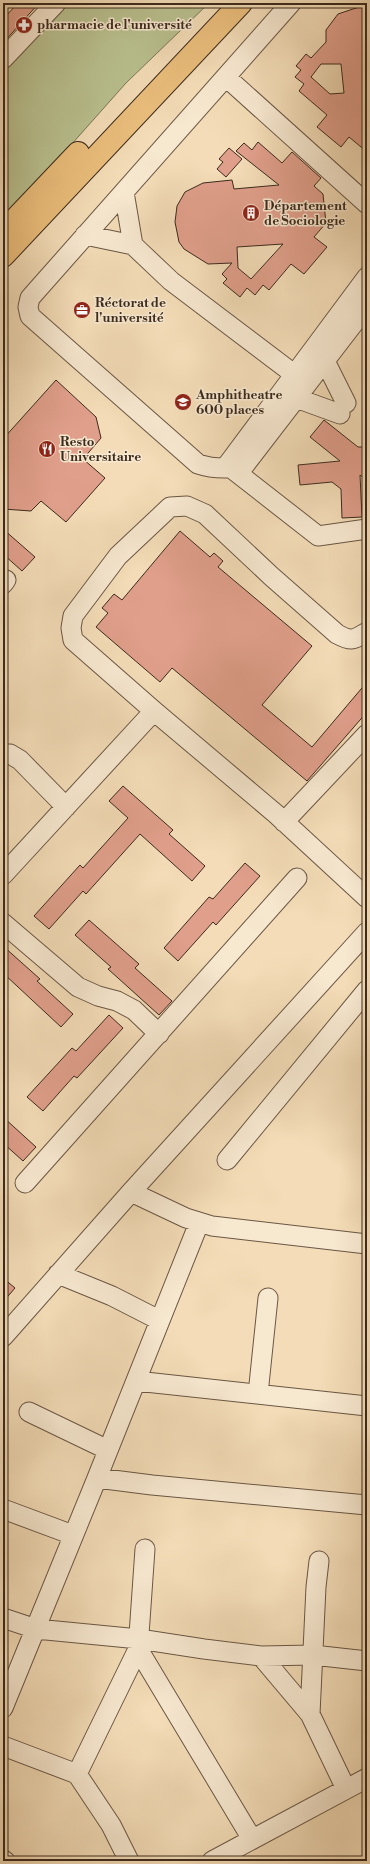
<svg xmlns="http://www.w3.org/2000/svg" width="370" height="1864" font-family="'Libre Bodoni',serif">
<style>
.green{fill:#b9c08f;stroke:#7a7556}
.building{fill:#e09f8b;stroke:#3c2a1d;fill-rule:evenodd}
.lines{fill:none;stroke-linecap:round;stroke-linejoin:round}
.minor-casing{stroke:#6a5644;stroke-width:21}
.major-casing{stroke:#3c2a1d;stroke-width:24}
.minor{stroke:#f7e8d0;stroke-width:19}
.major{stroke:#eabe7c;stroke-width:22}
.labels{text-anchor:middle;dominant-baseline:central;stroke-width:3;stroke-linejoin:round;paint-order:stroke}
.poi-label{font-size:13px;font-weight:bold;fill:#3c2a1d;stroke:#f7e8d0;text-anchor:start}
</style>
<rect width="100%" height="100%" fill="#f3dcb7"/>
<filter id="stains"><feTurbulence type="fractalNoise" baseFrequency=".005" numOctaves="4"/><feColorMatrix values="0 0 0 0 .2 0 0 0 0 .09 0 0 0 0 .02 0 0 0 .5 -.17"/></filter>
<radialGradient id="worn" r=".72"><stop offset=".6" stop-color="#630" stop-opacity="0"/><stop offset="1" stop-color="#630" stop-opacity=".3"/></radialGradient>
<path class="green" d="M65,3H209L126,83L15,208L3,218V70Z"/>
<path class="building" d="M18,3H39L3,43V19Z
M359,7L367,8V152L349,137L341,147L317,127L327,115L299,91L304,84L295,77L301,70L296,66L306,54L311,58L326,42V30L338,14ZM321,64H341L344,93L330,94L311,77Z
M258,142L282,163L292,152L321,178L314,186L323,194L326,223L314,237L327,247L304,274L291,264L269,290L263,285L255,295L247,288L240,297L223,283L227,279L222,274L232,263L208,264L184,249L179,242L175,222L177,206L185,192L203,183L232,180L234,189L279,185L236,151L244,143L252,150ZM283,244L251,279L238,268L237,247Z
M229,148L242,159L226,177L217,169L223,162L219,159Z
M56,380L96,417L101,438L83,459L105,478L66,522L41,501L31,511L3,509V439Z
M324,420L358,447H367V481L360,475L362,517L342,518L341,489L332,482L300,485L298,465L340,461L310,437Z
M3,529L35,557L22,571L3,554Z
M180,531L210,557L214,553L223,561L218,567L312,646L262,705L312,747L367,682V712L307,781L172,668L160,682L96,627L108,613L102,608L114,594L122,600Z
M123,786L173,830L169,834L205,866L192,881L140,834L86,894L83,891L49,929L34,916L80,865L83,868L128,818L109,801Z
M245,863L260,876L216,925L213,922L178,961L164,948L209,897L213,899Z
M89,920L139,964L135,968L172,1001L159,1015L108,969L111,967L75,935Z
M3,946L40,979L37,981L73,1014L61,1027L3,973Z
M109,1015L123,1028L77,1078L74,1076L43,1111L27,1097L72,1048L76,1051Z
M3,1117L36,1147L23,1161L3,1143Z
M3,1278L15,1288L3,1302Z"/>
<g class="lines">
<g class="minor-casing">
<path id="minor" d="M291,3L30,298L28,307L30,316L198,464C213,469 229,469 244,466L367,306
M3,59L56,3
M226,77L367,204
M124,192L133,245
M85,235L133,245L171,281L307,384
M325,361L346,403
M296,398L340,414
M225,468L367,277
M231,468L318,536L367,529
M3,584L6,580
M367,632C353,640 352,642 337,634L271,576L205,514L187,506L170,507L118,556L73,616L71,628L73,640L154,711L276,814L367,898
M3,754H10L20,760L66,807
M284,822L367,734
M3,875L154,711
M3,923L78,987L98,996L117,1001L134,1010L159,1034
M227,1160L367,990
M25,1183L297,878
M131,1192L186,1218L212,1226L367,1244
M199,1223L97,1478L152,1485L367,1505
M58,1274L112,1296L159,1320
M3,1337L131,1192L367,932
M136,1381L367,1406
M258,1394L268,1298
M29,1412L108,1450
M3,1509L73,1535
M3,1618L36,1629L139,1639L204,1649L261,1656L313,1655L367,1661
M138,1649L252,1839
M261,1656L310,1714L346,1789
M3,1708L97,1478
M310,1714L316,1587L319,1561
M3,1746L77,1774L111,1825L129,1861
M77,1774L138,1649L145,1549
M3,1860L5,1861
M212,1861L367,1778"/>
</g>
<g class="major-casing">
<path id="major" d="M3,232L78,153
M3,256L241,3"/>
</g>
<use href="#minor" class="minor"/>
<use href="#major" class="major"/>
</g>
<defs>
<g id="pharmacy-disc" transform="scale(0.9)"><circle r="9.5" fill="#8f2418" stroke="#f7e8d0"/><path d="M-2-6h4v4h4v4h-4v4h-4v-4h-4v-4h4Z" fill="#fff"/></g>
<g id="building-disc" transform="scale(0.9)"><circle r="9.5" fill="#8f2418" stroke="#f7e8d0"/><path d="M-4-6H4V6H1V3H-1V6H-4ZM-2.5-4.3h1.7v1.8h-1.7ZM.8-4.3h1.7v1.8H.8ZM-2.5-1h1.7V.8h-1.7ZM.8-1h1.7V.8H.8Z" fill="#fff"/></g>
<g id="office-disc" transform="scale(0.9)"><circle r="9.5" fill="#8f2418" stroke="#f7e8d0"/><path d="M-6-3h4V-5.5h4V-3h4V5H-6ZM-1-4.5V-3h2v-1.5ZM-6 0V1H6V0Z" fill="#fff"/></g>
<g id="university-disc" transform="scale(0.9)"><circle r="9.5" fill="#8f2418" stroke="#f7e8d0"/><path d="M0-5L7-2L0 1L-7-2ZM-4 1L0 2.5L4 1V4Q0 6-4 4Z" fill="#fff"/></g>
<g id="restaurant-disc" transform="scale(0.9)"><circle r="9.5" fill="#8f2418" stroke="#f7e8d0"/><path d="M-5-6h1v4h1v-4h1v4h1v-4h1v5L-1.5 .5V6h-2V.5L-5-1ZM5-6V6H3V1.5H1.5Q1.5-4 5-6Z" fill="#fff"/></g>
</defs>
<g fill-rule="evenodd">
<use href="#pharmacy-disc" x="24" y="25"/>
<use href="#building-disc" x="251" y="213"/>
<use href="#office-disc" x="82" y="310"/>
<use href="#university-disc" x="183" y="402"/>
<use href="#restaurant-disc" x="47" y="449"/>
</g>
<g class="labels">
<g class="poi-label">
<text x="37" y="25">pharmacie de l'université</text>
<text x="264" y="206">Département<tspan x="264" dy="15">de Sociologie</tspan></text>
<text x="95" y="303">Réctorat de<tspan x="95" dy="15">l'université</tspan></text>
<text x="196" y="395">Amphitheatre<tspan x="196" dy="15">600 places</tspan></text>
<text x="60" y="442">Resto<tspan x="60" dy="15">Universitaire</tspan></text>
</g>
</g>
<rect width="370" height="1864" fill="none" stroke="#f3dcb7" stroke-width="16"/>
<rect x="4" y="4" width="362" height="1856" fill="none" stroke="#3c2a1d" stroke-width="2"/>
<rect x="8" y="8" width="354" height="1848" fill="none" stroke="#3c2a1d"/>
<rect width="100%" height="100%" filter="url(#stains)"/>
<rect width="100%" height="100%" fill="url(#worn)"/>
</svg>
